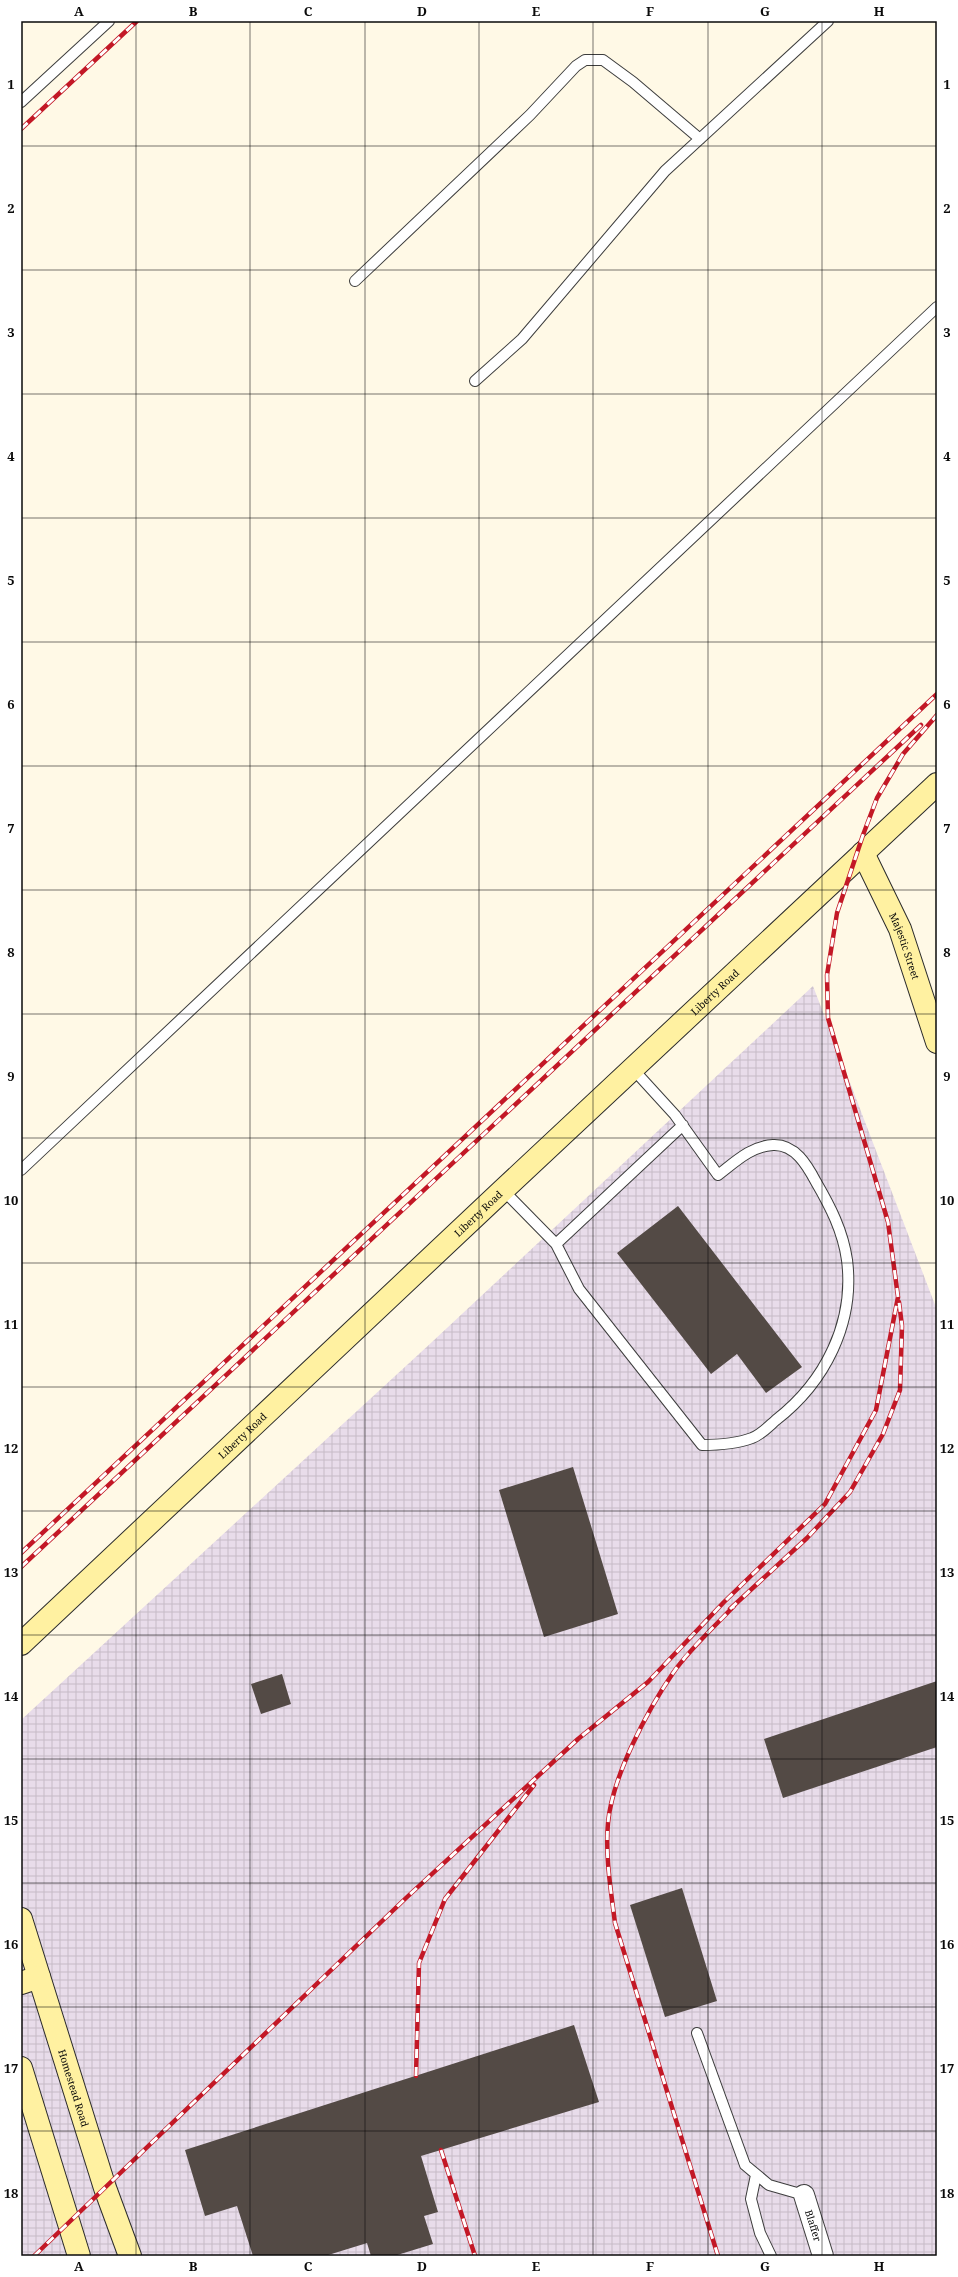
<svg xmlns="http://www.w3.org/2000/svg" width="958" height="2277" font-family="'Noto Serif',serif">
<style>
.industrial{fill:url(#industrial-grid)}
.building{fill:#534a45}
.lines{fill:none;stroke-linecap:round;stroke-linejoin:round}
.lane-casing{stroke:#3d3d3d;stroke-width:12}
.street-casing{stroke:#3d3d3d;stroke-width:22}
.secondary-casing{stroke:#2c2c2c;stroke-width:24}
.lane{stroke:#fff;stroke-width:10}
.street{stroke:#fff;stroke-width:20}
.secondary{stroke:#fff1a1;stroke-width:22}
.rail-casing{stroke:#c31826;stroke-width:4.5}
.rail{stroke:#fff;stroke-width:3;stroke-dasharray:9;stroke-linecap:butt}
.grid{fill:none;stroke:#0a0a0a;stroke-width:1;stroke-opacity:0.55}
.labels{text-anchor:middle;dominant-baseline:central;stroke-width:4;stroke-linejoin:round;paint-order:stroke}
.street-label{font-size:10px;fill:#0a0a0a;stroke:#fff}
.neatline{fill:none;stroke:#0a0a0a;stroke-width:1.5}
.grid-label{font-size:13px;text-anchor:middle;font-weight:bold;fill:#0a0a0a}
</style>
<defs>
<pattern id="industrial-grid" width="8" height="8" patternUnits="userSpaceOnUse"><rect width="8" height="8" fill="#e8dcea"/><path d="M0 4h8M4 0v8" fill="none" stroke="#c6bbc7"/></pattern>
</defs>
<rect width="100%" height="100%" fill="#fff9e6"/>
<path class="industrial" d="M813,986L937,1310V2256H21V1720L432,1342Z"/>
<path class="building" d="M678,1206L802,1367L766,1393L737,1354L711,1374L617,1253Z
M573,1467L618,1614L544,1637L499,1490Z
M282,1674L291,1704L261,1714L251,1684Z
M937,1681V1747L783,1798L764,1739Z
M682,1888L717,2001L665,2017L630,1905Z
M574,2025L599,2102L421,2156L438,2212L424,2216L433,2244L394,2256H371L367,2243L325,2256H253L237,2206L205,2216L185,2150Z"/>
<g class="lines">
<g class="lane-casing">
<path id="lane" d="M21,102L109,21
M355,281L530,115L576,66L585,60H603L633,82L700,139
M475,381L522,339L665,171L828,21
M21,1170L937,307
M503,1190L556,1244L579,1289L702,1445C719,1445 736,1444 752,1438C761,1435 769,1426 776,1420C825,1382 855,1323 847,1260C843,1231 830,1206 816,1182C807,1165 795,1144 773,1145C751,1146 735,1162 718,1175L675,1115L633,1069
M556,1244L683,1125
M697,2033L745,2165L769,2185L804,2195
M756,2175L751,2199L760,2233L771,2256"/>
</g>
<g class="street-casing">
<g id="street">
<path id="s1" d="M804,2195L823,2256"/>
</g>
</g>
<g class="secondary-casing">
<g id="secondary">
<path id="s2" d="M863,853L900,929L937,1042"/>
<path id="s3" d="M21,1644L503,1190L937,784"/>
<path id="s4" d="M21,1919L105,2188L130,2256"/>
<path d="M21,1983L39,1977"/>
<path d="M21,2068L79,2256"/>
</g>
</g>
<use href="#lane" class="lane"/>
<use href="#street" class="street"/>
<use href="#secondary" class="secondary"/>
<g class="rail-casing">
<path id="rail" d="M21,129L137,21
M21,1553L937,694
M21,1567L921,725
M730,1609L807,1538L850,1492L883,1434L900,1390L902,1326L899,1302
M416,2076L419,1963L445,1899L534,1785
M441,2150L475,2256
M34,2256L406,1898L578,1739L648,1682L724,1602L825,1504L876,1410L898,1297L888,1222L828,1018L827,975L837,913L863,835L877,798L903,754L937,715
M718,2256L615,1923C611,1891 605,1856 608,1823C612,1777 647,1711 673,1673C688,1651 715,1626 734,1606"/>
</g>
<use href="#rail" class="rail"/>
</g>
<path class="grid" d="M136,21V2256M250,21V2256M365,21V2256M479,21V2256M593,21V2256M708,21V2256M822,21V2256M21,146H937M21,270H937M21,394H937M21,518H937M21,642H937M21,766H937M21,890H937M21,1014H937M21,1138H937M21,1263H937M21,1387H937M21,1511H937M21,1635H937M21,1759H937M21,1883H937M21,2007H937M21,2131H937"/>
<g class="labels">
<g class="street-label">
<text stroke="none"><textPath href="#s2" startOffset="102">Majestic Street</textPath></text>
<text stroke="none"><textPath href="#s3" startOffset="952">Liberty Road</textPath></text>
<text stroke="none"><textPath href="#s3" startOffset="628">Liberty Road</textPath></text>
<text stroke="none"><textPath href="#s3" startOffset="304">Liberty Road</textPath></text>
<text stroke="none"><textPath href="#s4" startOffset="177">Homestead Road</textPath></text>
<text stroke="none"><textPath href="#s1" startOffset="32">Blaffer</textPath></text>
</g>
</g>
<rect width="958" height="2277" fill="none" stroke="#ffffff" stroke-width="44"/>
<rect x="22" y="22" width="914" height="2233" class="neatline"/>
<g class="grid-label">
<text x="79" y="16">A</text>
<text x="193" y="16">B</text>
<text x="308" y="16">C</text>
<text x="422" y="16">D</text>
<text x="536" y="16">E</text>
<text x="650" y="16">F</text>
<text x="765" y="16">G</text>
<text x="879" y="16">H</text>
<text x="11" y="89">1</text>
<text x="947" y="89">1</text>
<text x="11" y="213">2</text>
<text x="947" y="213">2</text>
<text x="11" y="337">3</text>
<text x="947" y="337">3</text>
<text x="11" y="461">4</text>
<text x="947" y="461">4</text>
<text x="11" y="585">5</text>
<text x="947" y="585">5</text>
<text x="11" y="709">6</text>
<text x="947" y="709">6</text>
<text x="11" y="833">7</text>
<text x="947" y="833">7</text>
<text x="11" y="957">8</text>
<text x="947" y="957">8</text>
<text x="11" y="1081">9</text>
<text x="947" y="1081">9</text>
<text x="11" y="1205">10</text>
<text x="947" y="1205">10</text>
<text x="11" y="1329">11</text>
<text x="947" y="1329">11</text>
<text x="11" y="1453">12</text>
<text x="947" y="1453">12</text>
<text x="11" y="1577">13</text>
<text x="947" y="1577">13</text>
<text x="11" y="1701">14</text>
<text x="947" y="1701">14</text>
<text x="11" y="1825">15</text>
<text x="947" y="1825">15</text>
<text x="11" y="1949">16</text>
<text x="947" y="1949">16</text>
<text x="11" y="2073">17</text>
<text x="947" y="2073">17</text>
<text x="11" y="2198">18</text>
<text x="947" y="2198">18</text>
<text x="79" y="2271">A</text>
<text x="193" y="2271">B</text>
<text x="308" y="2271">C</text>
<text x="422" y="2271">D</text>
<text x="536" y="2271">E</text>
<text x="650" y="2271">F</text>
<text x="765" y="2271">G</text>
<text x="879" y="2271">H</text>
</g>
</svg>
